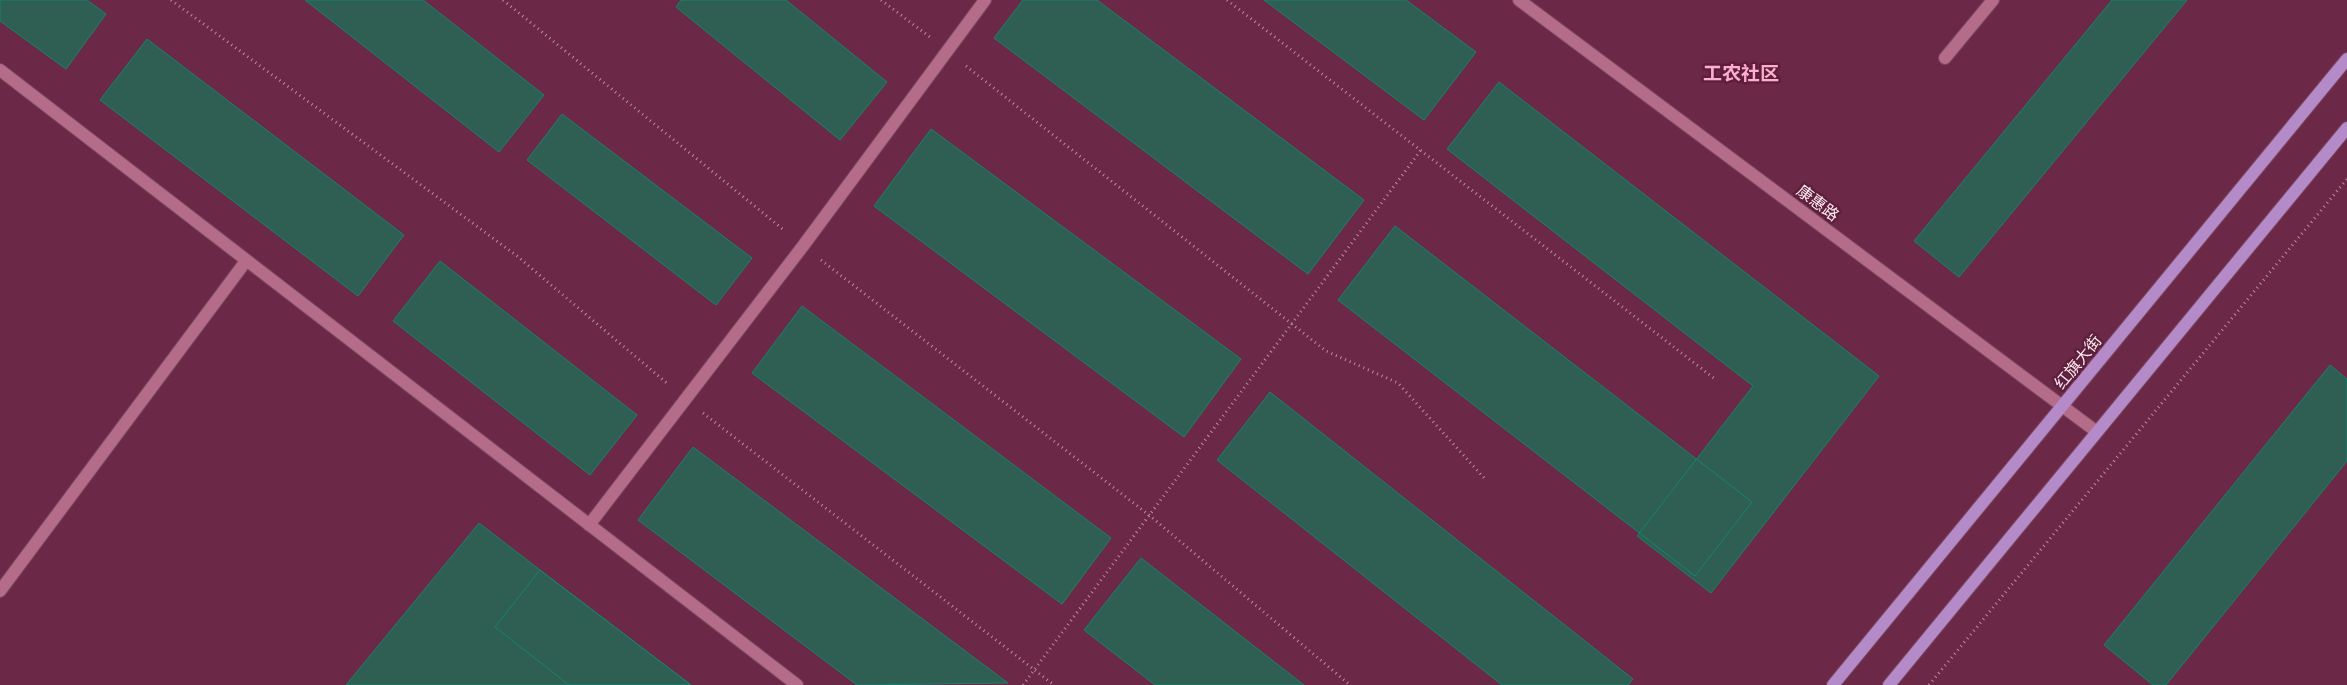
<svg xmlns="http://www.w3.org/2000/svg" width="2347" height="685" font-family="Helvetica,'Noto Sans SC',sans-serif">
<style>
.building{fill:#2f5f53;stroke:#14846e}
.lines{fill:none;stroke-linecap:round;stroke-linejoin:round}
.minor-casing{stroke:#7a4760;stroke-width:14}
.major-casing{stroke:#7a4760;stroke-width:14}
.path{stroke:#b78e9f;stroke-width:3;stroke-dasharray:1 4;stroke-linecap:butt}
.minor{stroke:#b56c89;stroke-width:12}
.major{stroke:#b48ac9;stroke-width:12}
.labels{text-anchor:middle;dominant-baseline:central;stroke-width:5;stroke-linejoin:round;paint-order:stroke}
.street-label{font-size:16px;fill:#fcebf0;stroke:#5e1e3c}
.quarter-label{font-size:19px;font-weight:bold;fill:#feafcd;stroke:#5e1e3c}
</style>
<rect width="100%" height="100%" fill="#6b2947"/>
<path class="building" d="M0,0H87L106,14L66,69L0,21Z
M305,0H423L544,95L499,152Z
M681,0H786L887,82L840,140L676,7Z
M1023,0H1097L1364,200L1308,274L994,38Z
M1264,0H1406L1476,52L1424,120Z
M2112,0H2187L1959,277L1914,241Z
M147,39L404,235L358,296L100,100Z
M1499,82L1879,376L1711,593L1637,536L1753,386L1447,149Z
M562,114L752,258L716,305L527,160Z
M931,129L1241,359L1184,437L874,206Z
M1395,226L1752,502L1695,576L1338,300Z
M440,261L637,415L590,475L393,321Z
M802,306L1111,538L1062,604L752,373Z
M2330,365L2347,379V461L2166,685H2153L2104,645Z
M1270,392L1633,679L1628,685H1502L1217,460Z
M693,447L1008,683L857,685L638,520Z
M479,523L540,570L691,685H346Z
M1141,558L1304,685H1155L1084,630Z
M540,570L691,685H569L495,627Z"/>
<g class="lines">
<g class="minor-casing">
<path id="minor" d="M1519,0L2097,432
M1945,58L1993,0
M0,70L797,685
M589,525L803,246L985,0
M0,591L246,261"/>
</g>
<g class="major-casing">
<path id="major" d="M1833,685L2347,59
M1889,685L2347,128"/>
</g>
<path class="path" d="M171,0L517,256L669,385
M503,0L785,231
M881,0L930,37
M1227,0L1715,379
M966,66L1326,351L1398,383L1486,480
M821,260L1149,515L1350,685
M703,413L1054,685
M1023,685L1421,150
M1929,685L2347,179"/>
<use href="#minor" class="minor"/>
<use href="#major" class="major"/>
</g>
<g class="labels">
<g class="street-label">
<text transform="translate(1818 203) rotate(37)">康惠路</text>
<text transform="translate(2078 362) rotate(-51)">红旗大街</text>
</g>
<g class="quarter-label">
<text x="1741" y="73">工农社区</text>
</g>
</g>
</svg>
